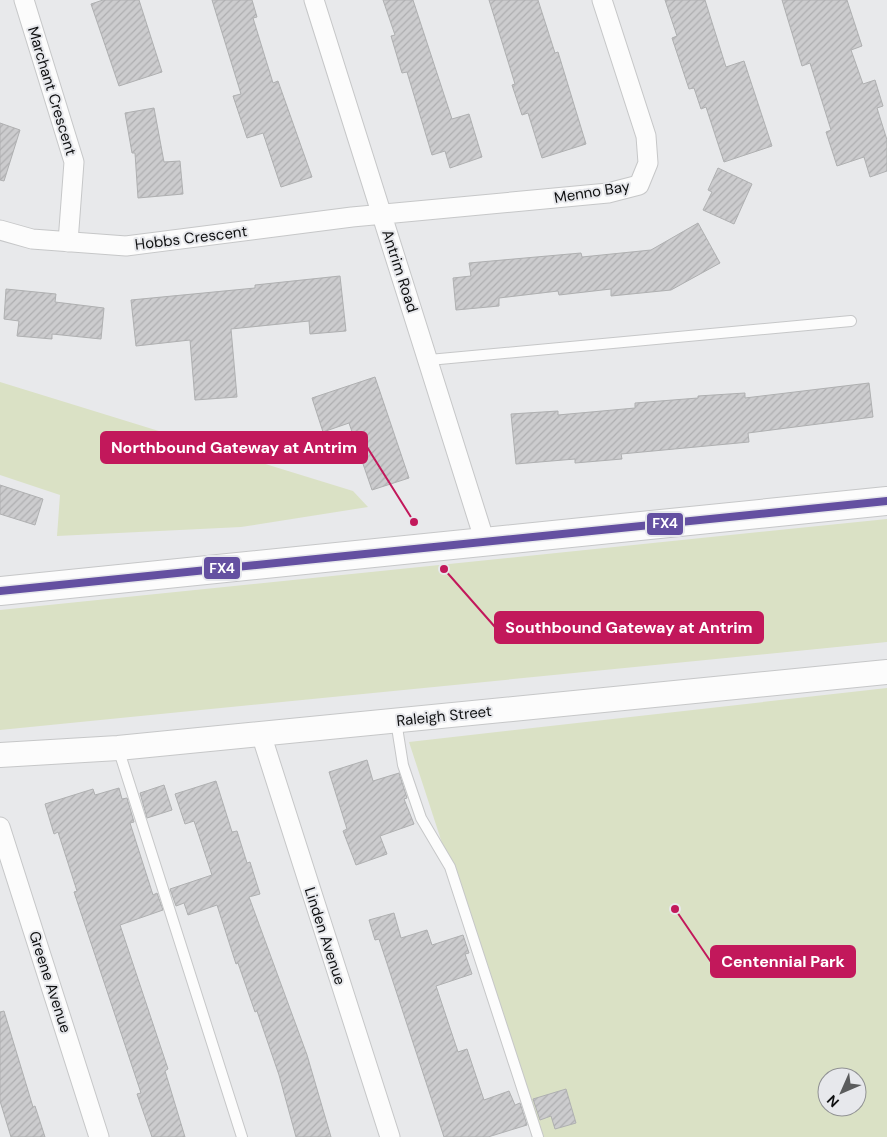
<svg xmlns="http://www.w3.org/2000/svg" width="887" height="1137" font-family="'DM Sans',sans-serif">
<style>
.green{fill:#dae1c5;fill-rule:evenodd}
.building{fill:url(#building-hatch);stroke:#afb0b1}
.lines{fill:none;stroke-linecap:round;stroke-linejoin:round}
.service-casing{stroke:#c6c7c8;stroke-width:12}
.minor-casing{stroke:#c6c7c8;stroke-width:21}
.tertiary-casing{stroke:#c6c7c8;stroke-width:26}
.secondary-casing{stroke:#c6c7c8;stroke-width:30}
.service{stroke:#fcfcfc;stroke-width:10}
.minor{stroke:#fcfcfc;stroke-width:19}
.tertiary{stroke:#fcfcfc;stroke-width:24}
.secondary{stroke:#fcfcfc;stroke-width:28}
.bus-1-casing{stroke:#e7e8ec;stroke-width:11}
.bus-1{stroke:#6450a1;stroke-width:8}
.labels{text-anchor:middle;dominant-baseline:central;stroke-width:4;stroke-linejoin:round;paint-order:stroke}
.street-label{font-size:15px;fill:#0f1011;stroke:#e7e8ec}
.leader{fill:none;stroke:#c2185b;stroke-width:2}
.callout-dot{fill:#c2185b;stroke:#e7e8ec;stroke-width:2}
.callout{fill:#c2185b;stroke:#c2185b;stroke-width:2}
.callout-label{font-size:16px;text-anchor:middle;font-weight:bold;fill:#fff}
.line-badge{stroke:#e7e8ec;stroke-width:2}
.badge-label{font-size:14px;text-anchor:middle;font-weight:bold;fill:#fff}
</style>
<defs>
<pattern id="building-hatch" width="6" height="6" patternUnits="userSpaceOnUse" patternTransform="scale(1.25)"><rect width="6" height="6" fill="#ccccce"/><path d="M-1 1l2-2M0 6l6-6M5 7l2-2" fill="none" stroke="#aeaeb0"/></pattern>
</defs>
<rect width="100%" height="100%" fill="#e8e9eb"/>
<path class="green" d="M0,382L353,491L368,507L241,527L57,536L60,495L0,475Z
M887,519V642L0,730V610Z
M887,688V1137H538L409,742ZM827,1077H857V1107H827Z"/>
<path class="building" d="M103,0H139L162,72L119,86L91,4Z
M212,0H252L257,17L253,18L273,83L278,81L312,177L281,187L263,133L247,138L233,96L241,94Z
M383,0H413L452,119L469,114L482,157L450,168L445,151L432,155L407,72L402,73L391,36L395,35Z
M489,0H538L555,53L558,52L586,144L542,158L528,113L522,115L512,85L515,84Z
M665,0H705L726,67L744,61L772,146L724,162L706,107L701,109L694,88L689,89L672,38L677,36Z
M782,0H847L862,46L851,50L863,84L875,80L883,106L877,108L887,140V171L870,177L864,157L837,166L826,132L831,130L810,63L802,66Z
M154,108L164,162L180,161L183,194L138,198L135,153H132L125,113Z
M0,123L20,130L4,181L0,180Z
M718,168L752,184L734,224L703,210L712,192L708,190Z
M698,223L720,263L671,290L611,296V289L559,295L558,291L499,298V306L456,310L453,278L471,276L469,263L581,253L582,257L651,250Z
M340,276L346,331L310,334L309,321L231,329L237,397L195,400L190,340L136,346L131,300L255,288V285Z
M6,289L56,294L55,302L104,308L101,339L52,334V339L17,336L19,321L4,319Z
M375,377L409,478L372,490L349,423L323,432L312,398Z
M869,383L873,417L748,433L749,442L621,454L622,459L575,463V459L516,464L511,414L558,411V415L635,408V403L698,398V396L745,393V398Z
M0,485L43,499L35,525L0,514Z
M367,760L373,781L399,773L407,798L404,799L414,824L380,836L387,854L356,865L343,831L347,829L329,772Z
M216,781L232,832L237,831L247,863L250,862L260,894L249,897L307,1055L331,1137H296L279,1075L257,1011L255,1012L238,963L236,964L217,905L188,915L184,903L176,906L170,889L212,875L194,821L185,824L175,794Z
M164,785L172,810L147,818L140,793Z
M119,788L122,799L127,798L134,822L130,823L153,895L157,893L163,910L120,925L168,1069L165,1071L185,1137H152L137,1094L141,1093L74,892L77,891L58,832L54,834L45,804L93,789L95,795Z
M394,913L401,938L427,930L432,945L463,935L469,953L465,954L472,974L436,986L458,1052L467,1049L484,1100L509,1091L515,1105L520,1103L527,1125L488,1137H444L379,939L375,940L369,920Z
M4,1011L33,1107L35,1106L45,1137H11L0,1101V1012Z
M566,1089L576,1123L555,1129L551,1116L540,1120L533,1099Z"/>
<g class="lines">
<g class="service-casing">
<path id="service" d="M429,360L851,321
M396,721L403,765L421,818L450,867L538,1137
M118,748L242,1137"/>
</g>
<g class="minor-casing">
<path id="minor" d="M24,0L74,162L68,242
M314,0L485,542
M0,230L32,239L126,246L352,217L608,193L639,185L648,163L646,136L602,0
M261,734L390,1137
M0,827L99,1137"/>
</g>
<g class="tertiary-casing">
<path id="tertiary" d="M0,755L118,748L887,672"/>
</g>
<g class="secondary-casing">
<path id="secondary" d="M0,591L887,501"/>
</g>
<use href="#service" class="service"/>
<use href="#minor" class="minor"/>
<use href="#tertiary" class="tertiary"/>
<use href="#secondary" class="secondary"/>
<g class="bus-1-casing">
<path id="bus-1" d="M0,591L887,501"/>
</g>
<use href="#bus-1" class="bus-1"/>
</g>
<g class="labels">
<g class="street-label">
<text transform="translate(52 91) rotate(73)">Marchant Crescent</text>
<text transform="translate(592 192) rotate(-9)">Menno Bay</text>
<text transform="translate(191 238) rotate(-7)">Hobbs Crescent</text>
<text transform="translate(400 271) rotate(72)">Antrim Road</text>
<text transform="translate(444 716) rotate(-6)">Raleigh Street</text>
<text transform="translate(325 936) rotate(72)">Linden Avenue</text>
<text transform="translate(50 982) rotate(72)">Greene Avenue</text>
</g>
</g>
<path class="leader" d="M414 522L367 447M444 569L495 627M675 909L711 962"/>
<g class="callout-dot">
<circle cx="414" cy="522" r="5"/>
<circle cx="444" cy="569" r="5"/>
<circle cx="675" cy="909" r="5"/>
</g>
<g class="callout">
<rect x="101" y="432" width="266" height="31" rx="5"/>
<rect x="495" y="612" width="268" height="31" rx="5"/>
<rect x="711" y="946" width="144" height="31" rx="5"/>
</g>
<g class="callout-label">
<text x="234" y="453">Northbound Gateway at Antrim</text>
<text x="629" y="633">Southbound Gateway at Antrim</text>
<text x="783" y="967">Centennial Park</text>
</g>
<g class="line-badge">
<rect x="646" y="512" width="38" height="24" rx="5" fill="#6450a1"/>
<rect x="203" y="556" width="38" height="24" rx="5" fill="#6450a1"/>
</g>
<g class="badge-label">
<text x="665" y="528">FX4</text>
<text x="222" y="573">FX4</text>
</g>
<g transform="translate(842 1092) rotate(225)"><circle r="24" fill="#e7e8ec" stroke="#919294"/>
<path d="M0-4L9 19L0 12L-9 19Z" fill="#5b5c5d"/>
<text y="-8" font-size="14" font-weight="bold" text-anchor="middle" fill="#0f1011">N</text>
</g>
</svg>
